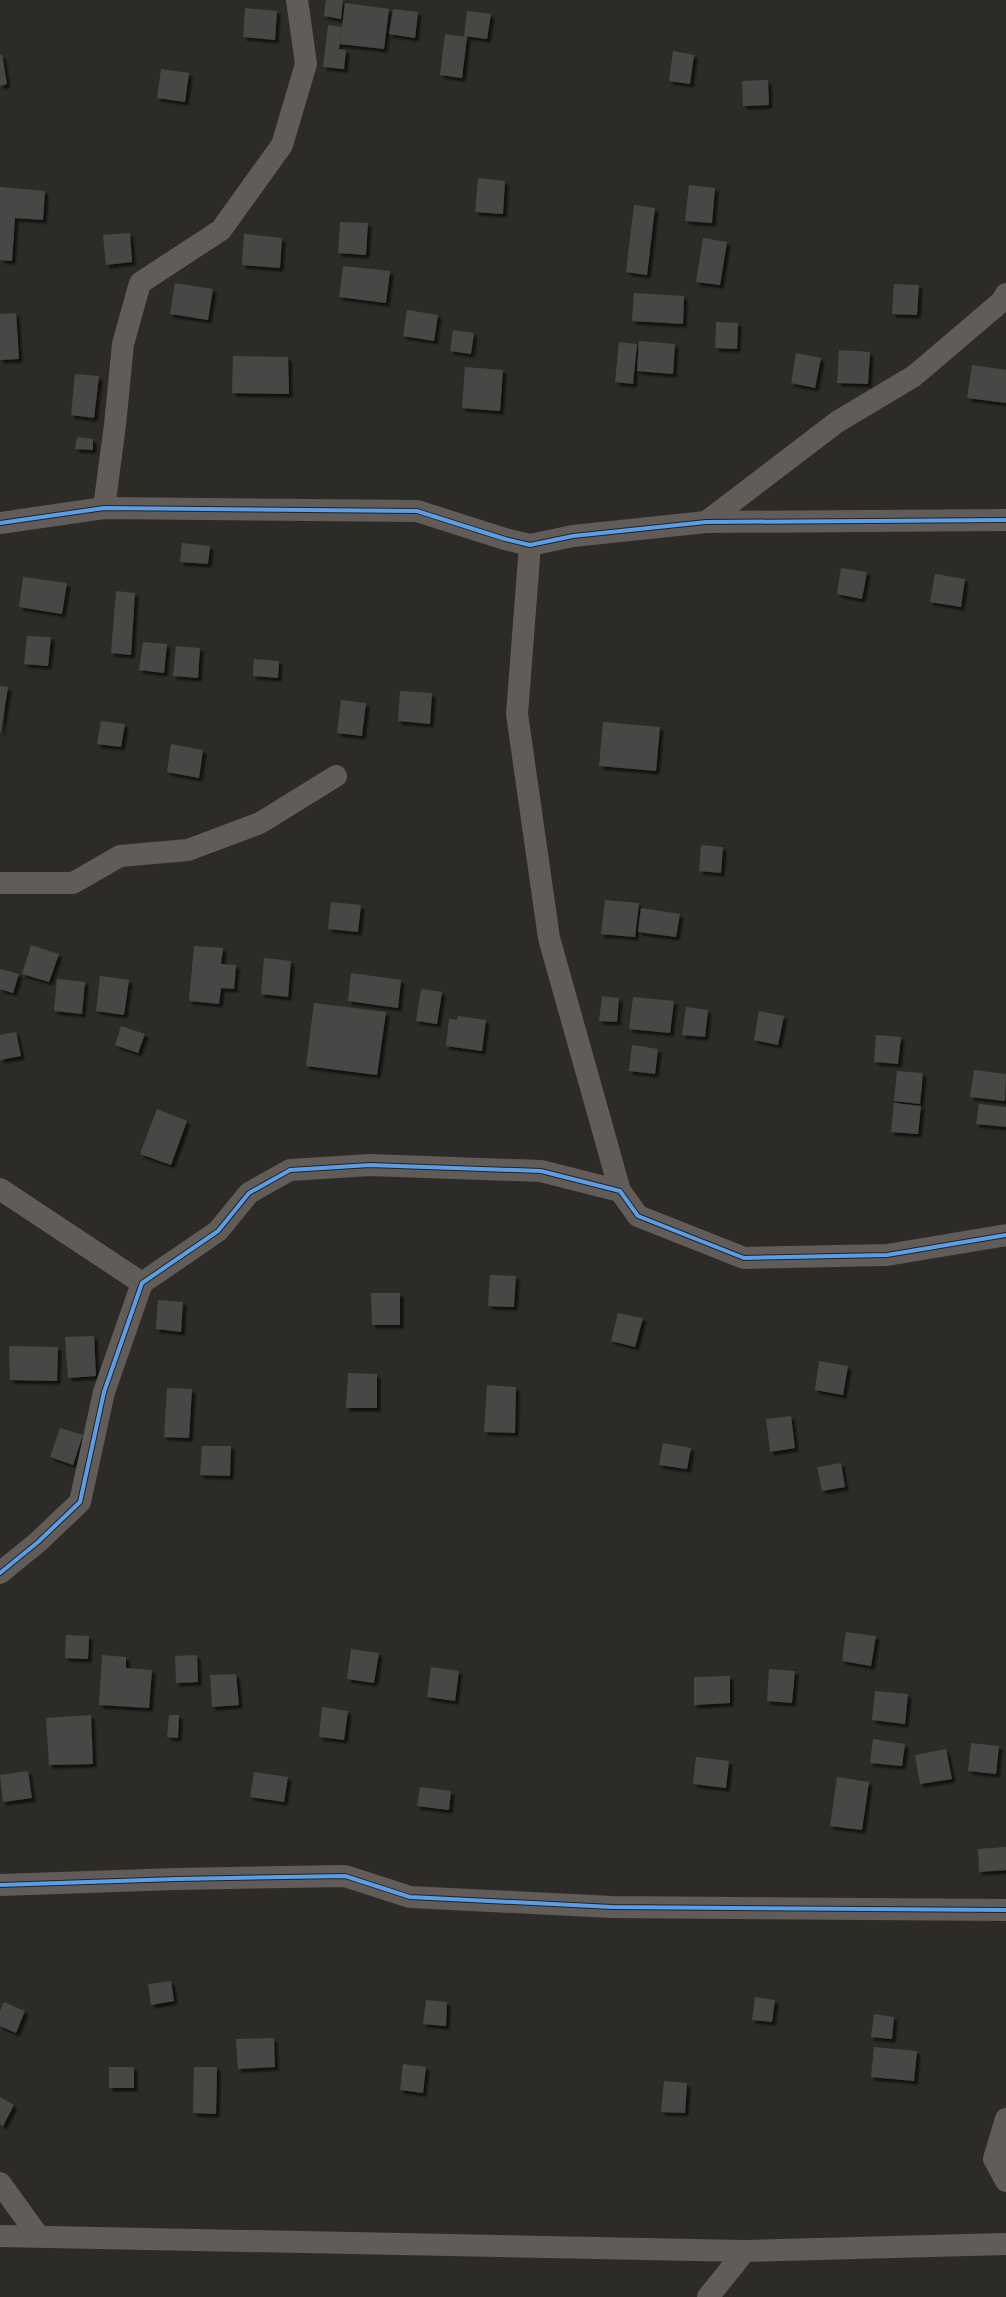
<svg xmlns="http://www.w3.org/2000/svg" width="1006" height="2297" font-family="'DM Sans',sans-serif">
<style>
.building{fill:#474745;filter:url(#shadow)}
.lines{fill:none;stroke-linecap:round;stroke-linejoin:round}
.street{stroke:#625c58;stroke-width:22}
.cycleway-casing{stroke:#24231d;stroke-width:6}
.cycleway{stroke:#5a9eea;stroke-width:4}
</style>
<defs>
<filter id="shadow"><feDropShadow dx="3.5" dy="3.5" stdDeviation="1" flood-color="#0009"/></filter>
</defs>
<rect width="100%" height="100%" fill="#2c2b28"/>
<path class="building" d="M326,0H343L341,19L324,16Z
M345,3L389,9L384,49L340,44Z
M245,8L277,11L275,40L243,37Z
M393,9L418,12L415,38L389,34Z
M467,11L491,14L487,39L464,36Z
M328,25L342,27L339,49L346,50L344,69L323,67Z
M445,34L467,37L462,78L440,75Z
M673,51L694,55L690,84L669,81Z
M0,55H2L7,84L0,86Z
M161,69L189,73L185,102L157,98Z
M768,80L769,105L743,106L742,81Z
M478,178L505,181L503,214L475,212Z
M689,185L715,188L712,223L685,221Z
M0,187L45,191L43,220L15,218L12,261L0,260Z
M634,205L655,208L647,275L626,272Z
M340,222L368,223L366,255L338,253Z
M130,233L132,262L106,265L103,235Z
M244,234L282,238L280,268L242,265Z
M703,238L727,242L720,285L696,282Z
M343,266L390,271L386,303L339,297Z
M175,283L213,289L208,320L170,314Z
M894,284L919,285L917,315L892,314Z
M634,293L684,296L683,324L632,321Z
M407,310L438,315L434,341L403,336Z
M16,313L19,359L0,360V314Z
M716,322L738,323L737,349L715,348Z
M453,330L474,333L471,354L450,351Z
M639,341L675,344L673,374L637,371Z
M619,342L637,344L633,384L615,382Z
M839,350L870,352L868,384L837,383Z
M796,353L821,358L815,388L791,383Z
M233,356L288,357L289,394L232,393Z
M972,365L1006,370V403L967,398Z
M465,367L503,370L500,411L462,408Z
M75,374L99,376L94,418L71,415Z
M77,437L93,439V450L75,449Z
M182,543L210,546L208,564L180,562Z
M841,568L867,572L862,599L837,594Z
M935,574L965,579L961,607L930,602Z
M23,577L67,583L62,614L19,607Z
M116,591L135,593L131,655L111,653Z
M27,636L51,637L48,666L24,664Z
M143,642L167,644L164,673L139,670Z
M176,646L200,648L198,678L173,676Z
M254,659L279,661L278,678L253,676Z
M0,686L8,687L1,732H0Z
M400,691L432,693L430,724L398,721Z
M341,700L366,703L362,736L337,733Z
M101,721L125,724L121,747L97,744Z
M603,722L660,727L656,771L599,766Z
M171,744L203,750L199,778L167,772Z
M701,845L723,847L721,873L699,871Z
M605,900L639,903L635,937L601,934Z
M331,902L361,905L358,932L328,929Z
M641,908L680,914L676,937L638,932Z
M31,945L59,954L49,982L22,974Z
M194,946L223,948L221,964L236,965L234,989L221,988L219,1004L189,1001Z
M264,958L291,961L288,997L261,994Z
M0,969L19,974L13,993L0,989Z
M351,973L401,980L398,1008L348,1001Z
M100,976L129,980L124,1015L96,1011Z
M57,979L85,982L82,1014L54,1011Z
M421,989L442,992L437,1024L416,1021Z
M602,996L619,998L617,1022L599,1021Z
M633,997L674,1001L670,1033L629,1029Z
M314,1003L386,1012L377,1075L306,1066Z
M686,1007L708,1010L705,1037L682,1035Z
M759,1011L784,1016L778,1045L754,1040Z
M458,1016L486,1020L482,1051L446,1046L449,1019L457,1020Z
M121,1026L145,1034L138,1053L115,1045Z
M16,1032L21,1056L0,1060V1035Z
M876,1035L901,1037L898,1064L874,1062Z
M632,1045L658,1049L655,1074L629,1071Z
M974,1070L1006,1074L1005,1101L970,1097Z
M897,1071L923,1073L920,1104L894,1101Z
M894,1103L921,1106L918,1134L891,1132Z
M979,1104L1006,1107V1127L976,1124Z
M157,1109L187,1121L171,1165L140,1154Z
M490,1275L516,1276L514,1307L488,1306Z
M371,1293H400V1325H372Z
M158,1300L183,1302L181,1332L156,1329Z
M618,1313L643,1318L635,1347L611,1341Z
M94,1336L96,1376L68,1378L65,1337Z
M9,1346L58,1347L57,1381L10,1380Z
M819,1361L848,1366L843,1395L815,1390Z
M348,1373L377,1374V1408H346Z
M487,1385L516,1387L515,1433L484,1432Z
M167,1388L192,1389L189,1438L164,1437Z
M791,1416L795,1448L770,1452L766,1419Z
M60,1428L83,1435L73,1465L50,1457Z
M663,1443L691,1448L687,1469L659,1465Z
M202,1446H231L230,1476L200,1475Z
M841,1463L845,1487L822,1491L817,1467Z
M846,1632L876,1636L871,1666L842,1661Z
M66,1635L89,1636L88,1659L65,1658Z
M351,1649L379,1653L374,1683L347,1679Z
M102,1655L126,1657V1668L152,1670L149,1708L99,1705Z
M197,1655L198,1682L176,1683L175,1656Z
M431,1667L459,1671L455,1701L427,1697Z
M769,1669L795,1671L792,1703L767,1701Z
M236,1674L239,1705L212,1707L210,1675Z
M730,1676V1703L694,1705V1677Z
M875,1691L908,1694L905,1724L872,1720Z
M322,1707L348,1711L344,1740L319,1737Z
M91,1715L93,1764L49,1765L46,1718Z
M169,1715H179L178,1738L167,1737Z
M873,1739L905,1744L902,1766L870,1763Z
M971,1743L999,1746L996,1774L968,1771Z
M946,1749L952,1779L920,1784L915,1755Z
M696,1757L729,1761L726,1788L693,1784Z
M28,1771L32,1798L3,1802L0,1775Z
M254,1772L288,1777L284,1802L250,1797Z
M837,1777L869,1782L862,1830L830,1826Z
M420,1787L451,1791L449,1810L417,1806Z
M1006,1847V1870L979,1872L978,1849Z
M171,1981L174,2001L151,2005L148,1984Z
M755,1997L775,2000L772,2022L752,2020Z
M426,2000L447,2002L446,2026L423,2024Z
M4,2002L25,2011L16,2033L0,2026V2011Z
M874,2014L894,2017L892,2039L871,2037Z
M274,2038L275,2067L238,2069L236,2039Z
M874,2047L917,2051L914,2081L871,2077Z
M403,2064L426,2067L423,2093L400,2090Z
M109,2067H134V2088H109Z
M194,2067H217L216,2114L193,2113Z
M664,2081L687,2083L685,2113L661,2112Z
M0,2097L14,2105L3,2126L0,2124Z"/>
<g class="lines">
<path class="street" d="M104,508L115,425L123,344L140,283L221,230L282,145L306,64L297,0
M706,522L837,422L914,376L1002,301L1006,294
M0,523L104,508L417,511L505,539L530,545L573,536L706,522L1006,520
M530,545L517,714L549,938L620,1191
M0,883H73L120,856L188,850L260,823L336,776
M0,1189L142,1283
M0,1573L38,1542L80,1502L104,1392L142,1283L218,1231L249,1193L290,1170L370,1165L541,1171L620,1191L638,1216L744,1258L887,1255L1006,1235
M0,1885L176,1879L345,1876L410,1897L612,1907L1006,1910
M1006,2119L994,2159L1006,2181
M0,2183L39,2237
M0,2236L745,2251L1006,2244
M708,2297L745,2251"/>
<g class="cycleway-casing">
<path id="cycleway" d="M0,523L104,508L417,511L505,539L530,545L573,536L706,522L1006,520
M0,1573L38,1542L80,1502L104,1392L142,1283L218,1231L249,1193L290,1170L370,1165L541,1171L620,1191L638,1216L744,1258L887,1255L1006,1235
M0,1885L176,1879L345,1876L410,1897L612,1907L1006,1910"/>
</g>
<use href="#cycleway" class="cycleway"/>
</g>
</svg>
